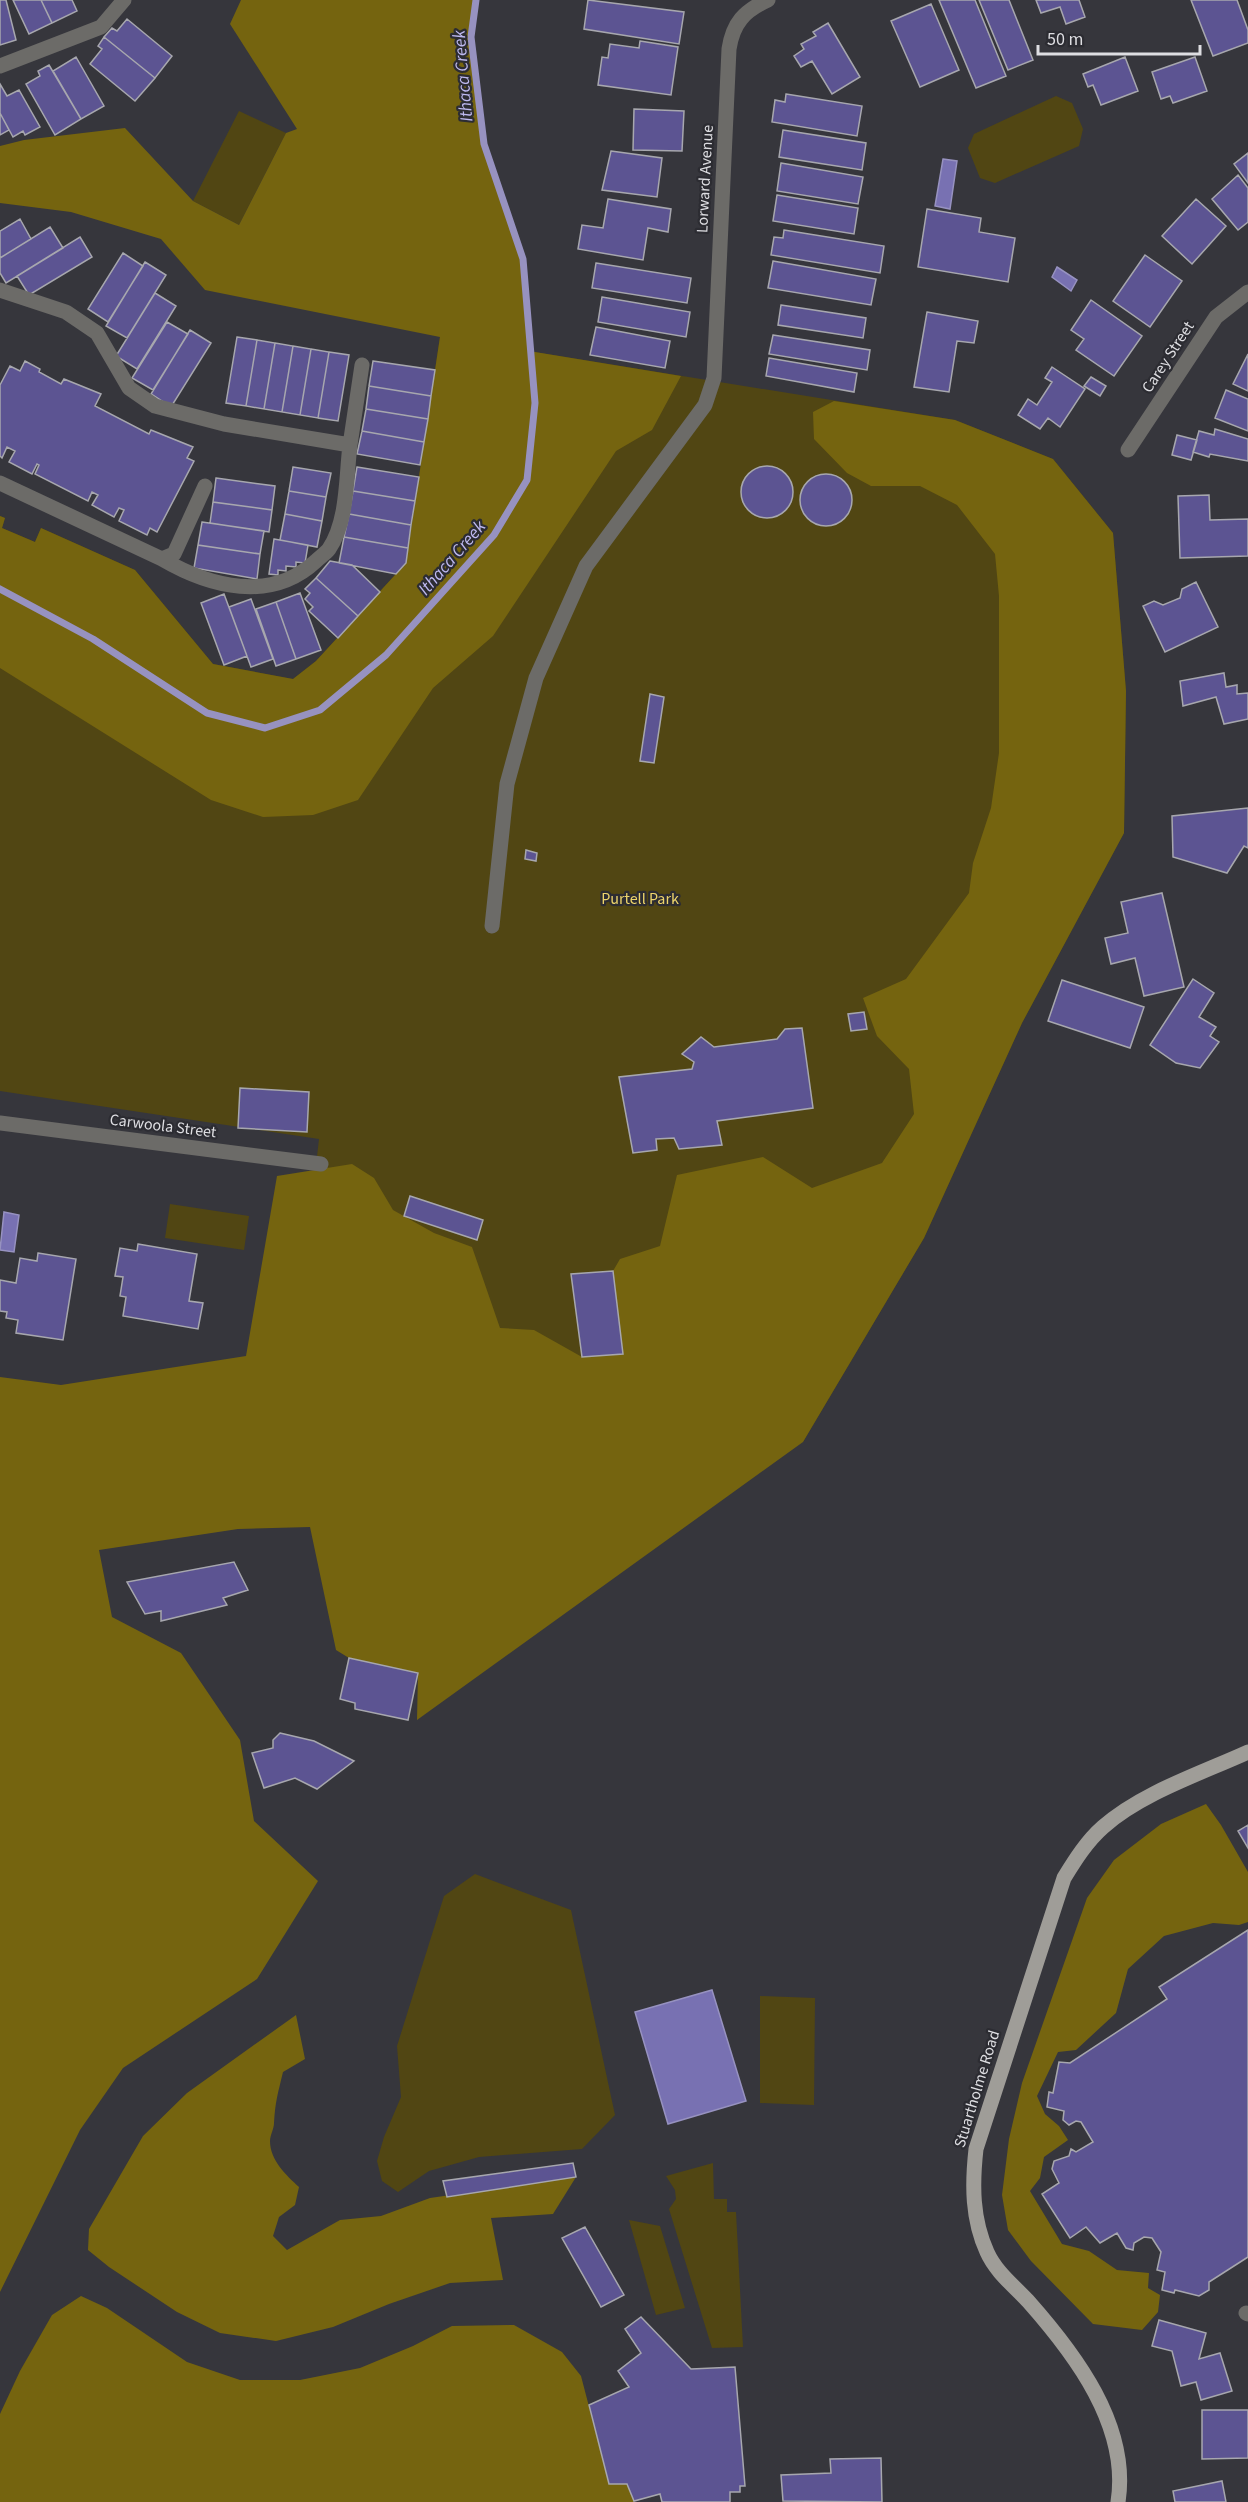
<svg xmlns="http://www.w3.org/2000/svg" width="1248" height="2502" font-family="'Source Sans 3',sans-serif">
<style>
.green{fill:#514613}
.forest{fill:#75640f}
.water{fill:#7871b2;stroke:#9792c0;stroke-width:1.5}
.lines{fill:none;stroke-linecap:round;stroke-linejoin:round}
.stream{stroke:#9792c0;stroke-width:7}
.building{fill:#5c5492;stroke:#a7a7ae;stroke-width:1.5}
.minor{stroke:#6c6b68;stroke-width:15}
.major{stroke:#9f9d98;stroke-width:15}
.labels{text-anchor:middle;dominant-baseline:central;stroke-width:4.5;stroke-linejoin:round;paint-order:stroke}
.street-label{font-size:16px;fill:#dedee2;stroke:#2c2c32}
.park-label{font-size:16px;fill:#edd46b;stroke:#2c2c32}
.water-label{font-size:18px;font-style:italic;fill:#beb9f0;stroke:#2c2c32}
</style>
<rect width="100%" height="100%" fill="#36363c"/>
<path class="green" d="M1056,96L1072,103L1083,129L1079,146L995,183L980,178L968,148L974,134Z
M239,111L286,133L239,225L193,201Z
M443,316L503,347L955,420L1053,459L1113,533L1126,691L1124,833L1022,1023L924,1238L803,1442L293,1365L319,1139L0,1091V516L5,518L2,528L35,542L41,528L135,570L213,664L293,679L316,661L406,563Z
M170,1204L249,1216L244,1250L165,1238Z
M475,1874L571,1910L615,2115L582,2149L479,2157L429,2171L398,2192L382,2181L377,2161L384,2137L401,2097L397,2046L444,1896Z
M760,1996L815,1998L814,2105L760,2103Z
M713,2163L714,2199H727V2212H736L743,2347L712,2348L669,2209L676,2199L675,2190L666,2176Z
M629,2220L660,2226L685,2308L656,2315Z"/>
<path class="forest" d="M241,0H476L471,37L484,144L523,259L529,351L681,376L652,430L616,451L493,636L433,688L358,800L313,815L263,817L211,800L0,668V516L5,518L2,528L35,542L41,528L135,570L213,664L293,679L316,661L406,563L440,337L205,290L161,239L71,212L0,203V146L24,140L125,128L193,201L239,225L286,133L297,129L230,24Z
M834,401L955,420L1053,459L1113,533L1126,691L1124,833L1022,1023L924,1238L803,1442L417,1720L418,1673L349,1658L336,1650L310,1527L238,1529L99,1550L112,1617L181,1653L240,1740L254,1821L318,1881L257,1979L123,2068L80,2130L0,2292V1377L61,1385L246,1356L277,1176L352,1164L374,1178L393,1210L434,1233L472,1247L500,1328L534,1330L582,1357L623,1354L613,1271L620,1259L660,1246L677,1175L763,1157L812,1188L882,1163L914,1114L909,1069L877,1036L863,998L906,979L969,893L973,863L991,808L999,753V596L995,554L957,505L920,486H871L847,473L814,439L813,412Z
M1206,1804L1221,1825L1248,1872V1922L1239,1925L1213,1923L1164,1936L1128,1969L1116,2013L1076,2050L1058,2052L1037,2096L1045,2114L1059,2126L1068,2140L1044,2157L1040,2178L1030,2191L1062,2244L1089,2251L1117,2270L1149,2273L1148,2288L1160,2295L1158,2312L1142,2330L1093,2324L1031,2261L1008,2230L1002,2195L1009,2139L1022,2083L1087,1898L1114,1860L1161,1824Z
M296,2015L305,2059L283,2072C278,2093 275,2102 274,2123C274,2129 270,2135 270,2141C270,2160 286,2175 299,2187L295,2205L279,2217L273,2236L287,2250L340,2220L381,2216L430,2198L576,2177L553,2214L491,2218L503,2280L450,2283L389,2304L333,2327L276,2341L220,2333L177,2312L109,2267L88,2250L89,2229L143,2136L187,2093Z
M81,2296L107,2308L187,2362L240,2380H300L360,2368L413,2346L452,2326L514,2325L562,2352L581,2376L609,2483L627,2484L634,2502H0V2414L20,2371L52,2315Z"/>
<path class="water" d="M943,159L957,161L950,209L935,206Z
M1057,267L1077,280L1071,291L1052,277Z
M4,1212L19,1215L14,1252L0,1250Z
M712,1990L746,2101L668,2124L635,2012Z"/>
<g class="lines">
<path class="stream" d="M0,589L93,639L207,713L265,728L320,710L386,655L494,535L527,480L535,403L523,259L484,144L471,37L476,0"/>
</g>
<path class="building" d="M0,0H6L16,40L0,45Z
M13,0H41L52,23L29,34Z
M41,0H72L77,11L52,23Z
M588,0L684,12L679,44L584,29Z
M939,0H975L1006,76L976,88Z
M979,0H1009L1033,60L1008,70Z
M1036,0H1079L1085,17L1066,24L1060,7L1041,13Z
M1191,0H1237L1248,30V43L1213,56Z
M931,4L959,70L920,87L891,21Z
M127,19L172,56L155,78L104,37L112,28L117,31Z
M828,23L860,77L832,94L812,61L801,67L794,56L804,49L801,44L816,36L813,32Z
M104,37L155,78L135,101L90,64L102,49L98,46Z
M640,41L678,47L671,95L598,85L602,57L608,58L610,44L639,48Z
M76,57L104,106L81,119L53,71Z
M1125,57L1138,91L1101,105L1093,85L1088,87L1083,74Z
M1195,57L1207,91L1173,103L1170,96L1161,99L1152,72Z
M49,65L81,119L55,135L26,84L40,76L38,71Z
M0,84L7,96L19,90L40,127L25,135L23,131L13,137L0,113Z
M786,94L862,106L857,136L772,122L775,100L785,102Z
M634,109L684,111L682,151L633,150Z
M0,113L9,130L0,135Z
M783,130L866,143L862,170L779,157Z
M611,151L662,158L657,197L602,190Z
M1248,153V183L1234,164Z
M781,163L863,177L858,204L777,191Z
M1238,175L1248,188V222L1238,230L1212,199Z
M777,195L858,208L854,234L773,221Z
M608,199L671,209L668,232L648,228L643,260L578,249L582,225L603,228Z
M1196,199L1226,226L1192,264L1162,236Z
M927,209L981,218L979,232L1015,238L1008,282L918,267Z
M20,219L31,239L0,258V231Z
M50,227L63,248L6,283L0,273V258Z
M784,230L884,246L880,273L771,255L774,237L783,238Z
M80,237L92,257L29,295L17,276Z
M123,253L143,266L108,322L88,309Z
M1145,255L1182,281L1150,327L1113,301Z
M773,261L876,279L871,305L768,288Z
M145,262L166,275L127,338L106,326Z
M596,263L691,278L687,303L592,288Z
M155,293L176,306L137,369L116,356Z
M602,297L690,312L686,337L598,322Z
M1091,300L1142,336L1114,376L1076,350L1084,339L1071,330Z
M781,305L866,318L863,338L778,325Z
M927,312L978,321L974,343L957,341L949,392L914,387Z
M167,322L188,334L153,390L132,378Z
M596,327L670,341L665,368L590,355Z
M190,330L211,343L171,407L151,394Z
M773,335L870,350L867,370L769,354Z
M237,337L257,340L246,406L226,403Z
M257,340L275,343L264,409L246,406Z
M275,343L293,346L282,412L264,409Z
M293,346L311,349L300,415L282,412Z
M311,349L329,352L318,418L300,415Z
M329,352L349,355L338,421L318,418Z
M1248,354V391L1233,384Z
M769,358L857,373L854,392L766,376Z
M25,361L40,369L39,372L61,384L64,379L101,394L95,406L149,434L151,430L193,447L187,458L194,461L157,532L150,528L147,535L119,521L124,510L119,508L114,517L92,505L98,495L92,492L88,501L35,474L39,465L37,464L32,474L9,462L15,451L7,447L2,458L0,456V385L10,366L20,371Z
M373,361L435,370L431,396L369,386Z
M1052,367L1085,389L1060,427L1048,418L1040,429L1018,415L1028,399L1037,405L1052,382L1045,378Z
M1091,377L1106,386L1100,396L1084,386Z
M369,386L431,396L428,419L366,409Z
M1226,390L1248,399V431L1215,418Z
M366,409L428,419L424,442L362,431Z
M1215,429L1248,439V461L1210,454L1209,457L1193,452L1199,431L1214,435Z
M362,431L424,442L420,465L357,454Z
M1177,435L1197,440L1191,460L1172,455Z
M741 492a26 26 0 1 1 52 0a26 26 0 1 1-52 0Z
M293,467L331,473L326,497L289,491Z
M357,467L419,477L415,501L353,491Z
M800 500a26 26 0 1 1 52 0a26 26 0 1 1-52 0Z
M216,478L275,486L272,510L213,502Z
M289,491L326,497L322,521L285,514Z
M353,491L415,501L411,525L349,514Z
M1209,495L1210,520L1248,519V556L1180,558L1178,496Z
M213,502L272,510L269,532L210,523Z
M285,514L322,521L317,547L280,540Z
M349,514L411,525L408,548L344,537Z
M202,522L264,531L260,554L198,545Z
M344,537L408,548L406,563L396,574L339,563Z
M274,539L308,545L305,563L296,562V567L286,566V571L278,570V575L269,574Z
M198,545L260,554L257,579L194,568Z
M330,561L352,565L380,592L358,616L316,578Z
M316,578L358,616L338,638L309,611L313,607L305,599L310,593L305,589Z
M1196,582L1218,627L1165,652L1143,606L1154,601L1163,605L1180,598L1182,589Z
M300,593L321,650L296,659L276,602Z
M224,594L247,656L224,665L201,603Z
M251,599L273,659L251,667L229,607Z
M276,602L296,659L276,666L256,609Z
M1224,673L1226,687L1237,685V694L1248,693V719L1224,724L1216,697L1183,706L1180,681Z
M650,694L664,697L654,763L640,761Z
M1248,808V848L1244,846L1227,873L1173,857L1172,816Z
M526,850L537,853L536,861L525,859Z
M1162,893L1184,987L1144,996L1135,958L1111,964L1105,938L1128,933L1121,902Z
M1193,979L1214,993L1199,1017L1216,1027L1210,1036L1219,1042L1200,1068L1176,1063L1150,1045Z
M1062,980L1144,1007L1130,1048L1048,1021Z
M864,1012L867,1029L851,1031L848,1014Z
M802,1028L813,1108L717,1121L722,1145L679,1149L674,1138L656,1139L657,1150L633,1153L619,1077L692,1069L694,1062L682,1054L701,1037L714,1047L777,1039L785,1029Z
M240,1088L309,1092L307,1132L238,1128Z
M410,1196L483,1220L477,1240L404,1216Z
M138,1244L197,1254L189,1301L203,1303L198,1329L123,1316L126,1297L120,1296L123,1277L115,1276L120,1248L137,1251Z
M38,1253L76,1259L63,1340L16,1333L18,1320L6,1318L7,1312L0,1311V1280L16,1283L20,1258L37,1261Z
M613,1271L623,1354L582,1357L571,1274Z
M234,1562L248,1590L223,1598L227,1605L161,1621V1611L145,1614L127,1582Z
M349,1658L418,1673L408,1720L355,1709V1703L340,1699Z
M280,1733L314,1741L354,1761L317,1789L295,1778L264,1788L252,1753L273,1748V1740Z
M1248,1825V1848L1238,1831Z
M1248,1930V2257L1209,2282V2290L1199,2296L1175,2290L1174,2293L1162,2290L1165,2272L1157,2270L1161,2252L1152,2238L1144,2237L1134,2243L1133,2250L1126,2248L1117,2233L1100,2243L1086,2227L1070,2238L1042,2194L1059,2183L1052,2169L1054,2161L1069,2156L1071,2149L1076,2152L1093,2142L1081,2122L1076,2121L1069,2125L1063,2120L1064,2111L1047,2107L1049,2092L1053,2093L1059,2062L1070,2063L1167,1999L1159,1987Z
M573,2163L576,2177L447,2197L443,2181Z
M585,2227L624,2295L601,2307L562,2238Z
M641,2317L691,2369L735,2367L745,2486H740V2492H730V2502H662L660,2494L634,2501L627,2484H609L589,2405L629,2387L618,2371L641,2353L625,2329Z
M1159,2320L1206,2333L1199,2359L1220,2353L1232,2391L1201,2400L1196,2382L1181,2386L1172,2351L1152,2346Z
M1202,2410H1248V2458L1202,2459Z
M881,2458L882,2502L783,2501L781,2475L831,2473L830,2459Z
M1222,2481L1226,2502H1175L1173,2491Z"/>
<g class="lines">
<path class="minor" d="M0,66L101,27L124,0
M0,290L66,312L97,333L129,388L155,406L224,424L350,445C346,477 348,521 329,549C326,553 320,557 316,561C271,603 210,587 162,559
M350,445L362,365
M1128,450L1216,317L1248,292
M0,483L162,559L174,554L205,486
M492,926L507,784L536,678L586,566L705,405L714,378L729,49C733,23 744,11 768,0
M0,1123L321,1164
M1246,2313L1248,2314"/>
<path class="major" d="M1118,2502C1130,2426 1075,2354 1028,2301C1013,2285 996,2272 987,2252C972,2219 972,2185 976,2149L1064,1878C1075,1860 1087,1841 1103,1827C1141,1793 1202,1773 1248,1752"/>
</g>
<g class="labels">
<g class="street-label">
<text transform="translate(705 179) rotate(-87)">Lorward Avenue</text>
<text transform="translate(1168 357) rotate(-57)">Carey Street</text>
<text transform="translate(163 1126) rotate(7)">Carwoola Street</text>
<text transform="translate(977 2089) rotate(-73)">Stuartholme Road</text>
</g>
<g class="park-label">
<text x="640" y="899">Purtell Park</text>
</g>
<g class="water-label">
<text transform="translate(463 76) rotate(-95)">Ithaca Creek</text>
<text transform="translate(452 558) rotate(-49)">Ithaca Creek</text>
</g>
</g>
<path d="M1038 45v9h162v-9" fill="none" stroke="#dedee2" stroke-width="3"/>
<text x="1047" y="45" font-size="18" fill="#dedee2" stroke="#2c2c32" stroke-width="4.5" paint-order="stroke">50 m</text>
</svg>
